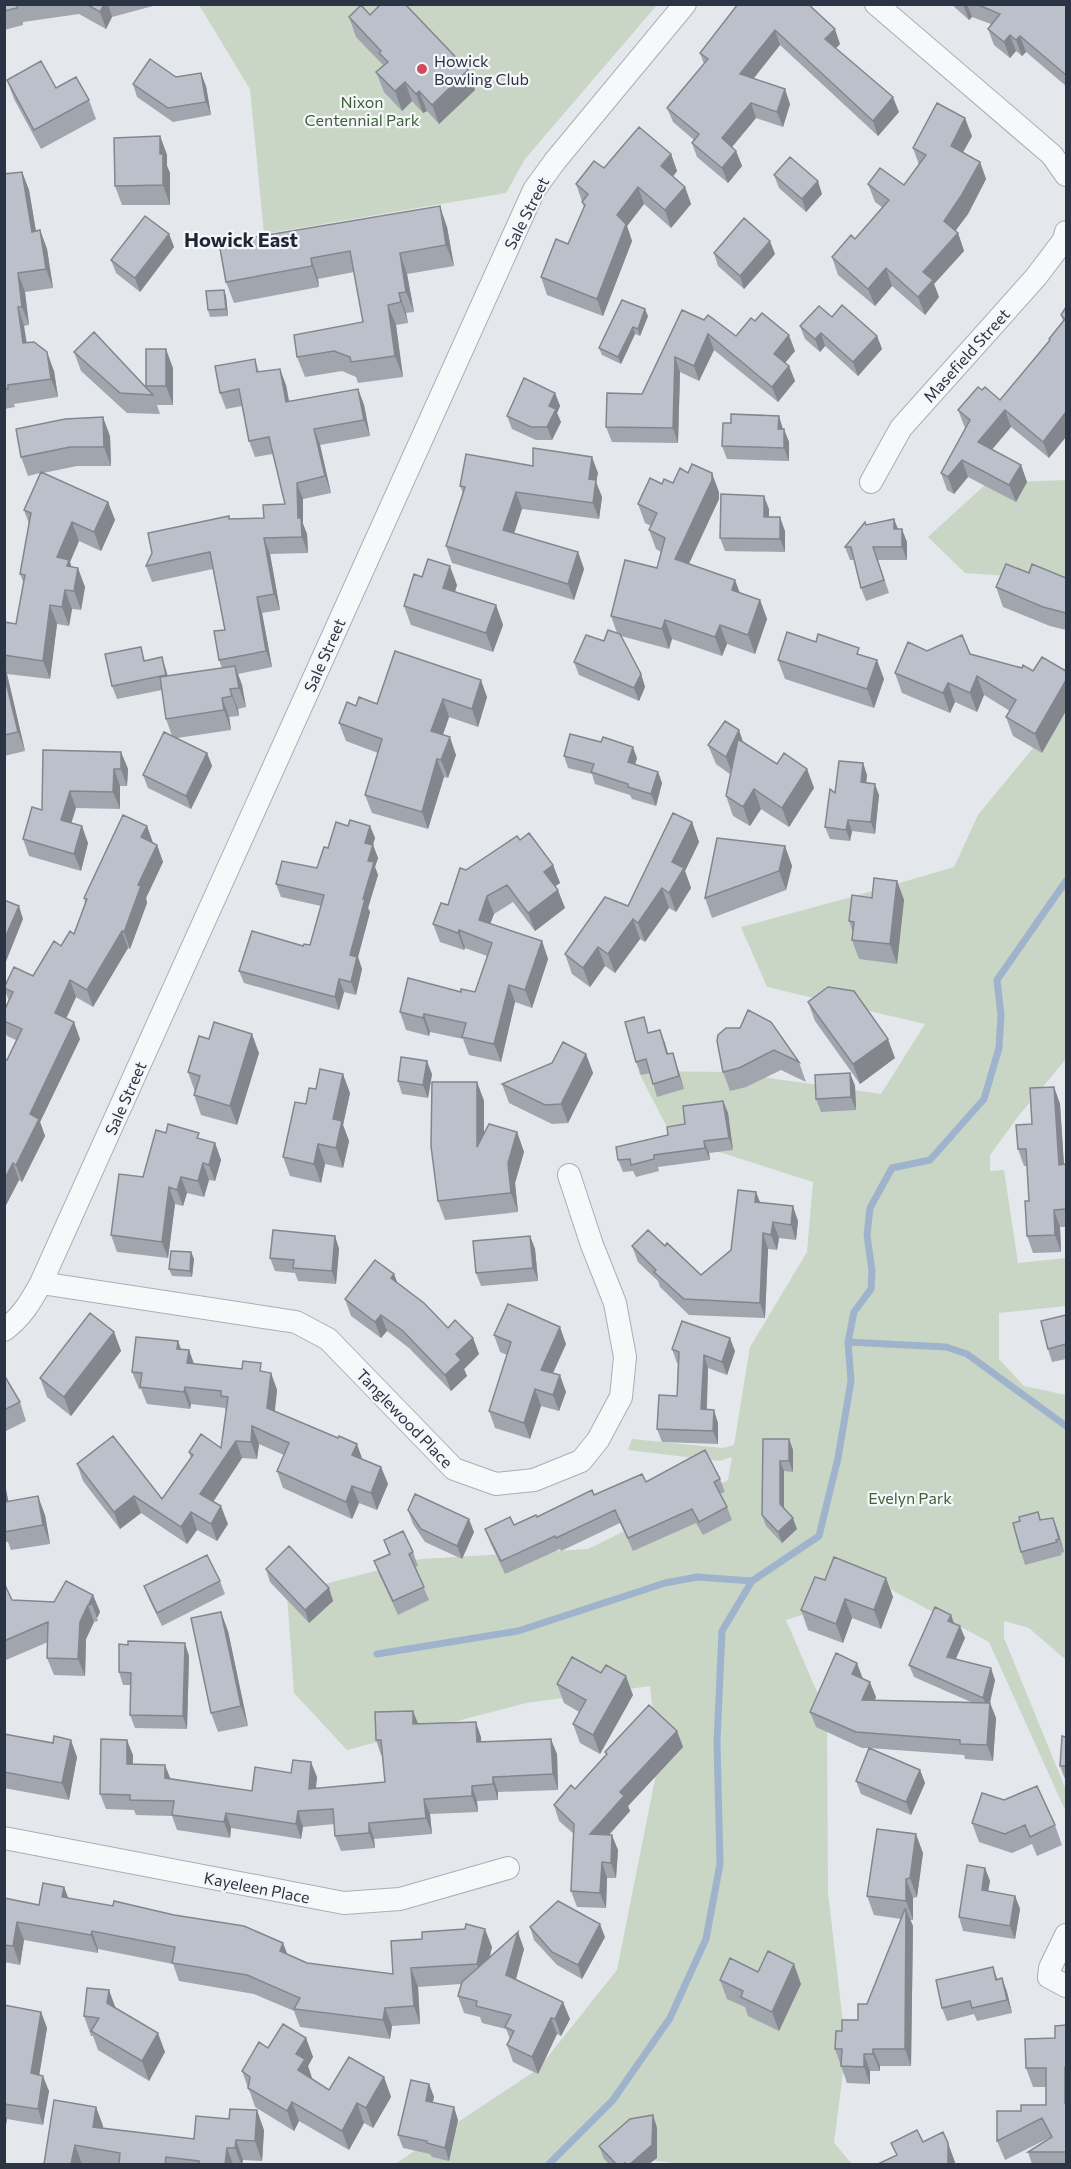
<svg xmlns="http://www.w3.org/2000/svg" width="1071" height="2169" font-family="Commissioner,sans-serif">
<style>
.green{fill:#c9d6c5}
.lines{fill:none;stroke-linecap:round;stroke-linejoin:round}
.stream{stroke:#9fb4cc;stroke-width:7}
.minor-casing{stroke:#a9aeb7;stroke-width:24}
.minor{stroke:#f7f8fa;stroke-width:22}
.wall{fill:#a1a5ae}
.shaded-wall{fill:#83868d}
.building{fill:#bbc0ca;stroke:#83868d;stroke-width:1.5}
.poi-dot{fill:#d1495b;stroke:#f4f6f9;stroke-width:2}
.labels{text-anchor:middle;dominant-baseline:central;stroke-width:4.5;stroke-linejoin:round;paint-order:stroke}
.poi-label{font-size:16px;fill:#2b3445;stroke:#f4f6f9;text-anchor:start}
.park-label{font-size:16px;fill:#3f6138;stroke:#f4f6f9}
.street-label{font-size:16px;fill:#2b3445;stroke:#f4f6f9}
.quarter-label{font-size:20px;font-weight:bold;fill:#1d2536;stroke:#f4f6f9}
</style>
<rect width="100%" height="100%" fill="#e4e7ec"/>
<path class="green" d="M199,5H657L525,159L506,193L264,234L250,89Z
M1066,480V580L965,573L928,537L987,483Z
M1066,708V1059L1020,1114L990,1155V1171L1004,1170L1018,1263L1066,1258V1306L999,1313V1359L1024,1386L1066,1395V1660L1029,1628L1004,1621V1638L1066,1790V1812L989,1642L888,1588L786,1620L827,1715L828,1892L846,2049L834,2143L852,2164H682L640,2159L631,2164H395L538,2069L617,1970L658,1764L650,1686L526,1703L347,1750L294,1693L287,1594L421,1559L588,1549L728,1480L732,1457L719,1461L628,1450L632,1439L723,1448L734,1445L750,1347L807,1252L813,1182L672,1137L638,1071L728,1072L881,1094L925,1024L767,987L741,927L852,897L954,867L978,815Z"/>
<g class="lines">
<path class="stream" d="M848,1342L946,1347L967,1354L1066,1426
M377,1654L518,1631L665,1583L697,1577L752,1581
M549,2164L613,2100L670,2018L706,1939L720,1864L717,1742L722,1631L752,1581L819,1536L838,1458L851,1381L848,1342L854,1312L871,1289L872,1271L867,1235L870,1208L892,1168L930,1160L984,1099L999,1048L1001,1015L997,980L1066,881"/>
<g class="minor-casing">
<path id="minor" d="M876,4L1052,155L1066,175
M871,482L901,428L1036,277L1064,240L1066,232
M41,1283L296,1322L328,1339L454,1469L496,1484L534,1480L581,1461L598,1440L621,1397L625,1357L615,1303L592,1245L569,1175
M4,1330C22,1317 31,1301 41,1283L534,190L555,161L685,4
M4,1838L344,1903L400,1899L508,1868
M1066,1935L1050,1968L1049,1977L1066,1986"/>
</g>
<use href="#minor" class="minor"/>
</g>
<path class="wall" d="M4,4H153V6L112,17L106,29L79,14L23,22V25L4,30Z
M738,4L840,44L836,48L899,112L878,136L780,45L754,78L790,104L783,127L756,118L732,147L736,151L742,166L728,183L697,157L692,143L694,140L673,122L667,108L704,64L700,53Z
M951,4H1066V86L1026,52L1022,56L1016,51L1010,58L994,45L988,29L991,24L972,17L969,20Z
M370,15L468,70L475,90L439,124L427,111L423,113L412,101L402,111L384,92L376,72L383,65L356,37L349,17Z
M176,77L206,86L211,115L173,122L137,97L133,84Z
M7,80L56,88L89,100L96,119L41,149L14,99Z
M160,136L167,155V166L170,173V205H122L115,186Z
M972,136L963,152L980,162L986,179L968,214L955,231L958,233L964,251L934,284L939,297L925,315L892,286L875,306L838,275L832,257L855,239L883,208L875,202L868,184L904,185L919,165L913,148Z
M671,154L677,171L673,177L685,187L691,204L671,228L644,204L627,226L632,241L603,316L547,295L541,277L568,244L584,207L576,184L604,168Z
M22,172L29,190L36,231L40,230L47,249L53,288L25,292L29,325L24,326L27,343L54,371L58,397L14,404L15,407L4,409V174Z
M774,175L822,194L806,212L779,188Z
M447,227L454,266L407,274L414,312L406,313L408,323L396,325L403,377L358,383L356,377L342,371L305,377L297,357L363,322L354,272L318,279L319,287L234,303L226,282L219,243Z
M169,234L174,247L140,292L116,273L111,260Z
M714,253L775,254L744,289L718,266Z
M224,290L226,296L228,316L210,317L208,310Z
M1066,307L1049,458L1011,427L992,449L1021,465L1027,482L1016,502L968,477L954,494L947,490L941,473L965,428L958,410L1000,400L1050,341L1049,339L1063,321L1061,315Z
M682,310L736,336L795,351L785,362L789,366L795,381L778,402L714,350L699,381L680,372L678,443L612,442L606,427L642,394Z
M648,316L640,336L635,334L621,364L602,355L599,348Z
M832,317L877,336L882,349L858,376L825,346L820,352L805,339L800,326Z
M74,352L146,387V386L173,368V405H157L160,414L127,413L81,371Z
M255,359L259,372L286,385L289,401L358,389L364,405L370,436L320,445L331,493L303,499V524L307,534L308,553L270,554L280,610L262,613L272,667L238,674L242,685L246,707L238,709L239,716L229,717L231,730L177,738L207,753L212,766L191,809L148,788L143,775L172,736L166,719L162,690L117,699L112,686L166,670L168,676L222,668L219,660L225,630L213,569L152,582L146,566L230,519L264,518L285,504L273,454L255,457L249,441L242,406L226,409L220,393Z
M555,393L560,406L557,413L561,422L552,440H536L512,429L507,416Z
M783,429L789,442V461L727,459L722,446Z
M110,436L111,466H77L43,473L108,502L115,520L101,551L79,541L70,562L71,567L85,587L81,610L72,609L69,626L57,624L50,679L7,674L25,751L4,756V622L16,624L24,584L20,574L29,524L24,510L40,473L28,476L21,457Z
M533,466L598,473L596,482L602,497L599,519L522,509L514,533L578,552L584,569L574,600L452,563L446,546L463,493L460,486Z
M673,483L719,492V499L689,564L735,580L740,593L760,600L767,619L755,654L727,644L722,656L672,639L669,649L621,636L641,674L645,687L639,701L579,675L574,662L617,633L611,616L657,568L661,552L656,549L649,530L651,526L645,523L638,504L662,484Z
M769,509V517L785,531V552L725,551L720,538Z
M894,519L898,529L907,542V560H878L889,593L866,601L861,588L854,560H850L845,547L866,525Z
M1029,573L1066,578V630L1050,626L1003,607L996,587Z
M422,577L457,585L455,592L496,605L503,625L493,652L411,625L404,606Z
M816,642L861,655L884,679L874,708L785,679L778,660Z
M395,651L487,697L478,727L449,717L443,735L456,755L448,778L444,777L428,829L372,813L365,795L378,753L346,741L339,723L356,706L377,704Z
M927,651L970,654L1022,668L1042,753L1013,736L1006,717L1010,711L984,695L977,712L955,702L950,713L902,693L895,673Z
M743,742L777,764L807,769L814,788L789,827L761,809L750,826L733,816L726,796L731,775L716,764L708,745Z
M121,752L128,769L127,786H120V809L76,808L71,823L88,843L81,871L29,856L23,839L42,810Z
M564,756L637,758L635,765L658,772L662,783L656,806L632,799L630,795L595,784L592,774L568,768Z
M863,763L867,775L866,783L879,795L875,834L852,831L850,841L830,839L825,827L835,793Z
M692,822L699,842L685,871L691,888L676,912L669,908L645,942L640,939L615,973L605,966L590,987L572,974L565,954L628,906Z
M147,826L153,843L157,845L163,862L146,898L147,903L130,949L128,948L93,1007L76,997L66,1018L80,1039L40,1122L45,1136L22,1182L19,1180L4,1209L7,1060L16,1040L7,1036L4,1029V1011L9,1001L4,988L33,976L74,934L85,903L84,898Z
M348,826H370L375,838L373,845L378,858L375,867L378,875L368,908L370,912L358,957L362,969L356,995L344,992L339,1010L244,983L239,971L303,946L310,945L321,906L281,897L276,884L317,868L328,848Z
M520,840L553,865L560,883L555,886L565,908L535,931L513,902L494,914L490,924L542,941L548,959L532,1008L515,1002L501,1062L469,1055L463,1039L430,1032L429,1036L406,1030L400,1012L461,992H475L487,956L465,948L464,950L440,942L433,924L448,905L466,870Z
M785,846L792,866L786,890L712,918L705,898Z
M897,881L904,900L897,964L859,959L852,940L853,933L849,921L872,898Z
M808,1002L895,1058L860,1084L815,1021Z
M726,1028L799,1062L806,1082L781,1070L746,1087L730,1091L723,1072Z
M660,1030L668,1054L677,1066L684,1089L657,1097L650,1073L641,1075L636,1062L649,1033Z
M259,1053L237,1125L201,1115L194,1095L195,1092L188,1072Z
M586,1054L593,1073L568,1123L552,1124L509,1103L502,1084Z
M850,1073L855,1086L856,1110L821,1112L816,1099Z
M432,1074L428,1098L402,1094L398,1081Z
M477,1082L484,1101V1134L517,1132L524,1152L515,1183L518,1212L445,1220L438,1201Z
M1054,1087L1060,1104L1064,1164H1066V1227H1060L1061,1252L1033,1253L1027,1236L1029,1201L1027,1166H1024L1018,1149Z
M316,1089L350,1093L343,1125L349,1141L343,1168L325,1164L321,1183L290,1176L283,1157L306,1104Z
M723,1101L728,1113L733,1150L709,1153L710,1160L658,1167L659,1171L636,1177L633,1171L623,1172L618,1160L668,1135Z
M166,1133L201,1139L215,1143L221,1160L215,1181L209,1180L204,1197L187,1193L183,1206L175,1204L168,1258L117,1252L111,1235Z
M760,1202L798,1221L796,1240L779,1238L777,1250L768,1249L765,1318L689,1315L660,1287L658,1281L638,1262L632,1246H665L701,1275L731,1250Z
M335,1236L339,1249L336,1284L298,1281L295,1273L275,1271L270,1258Z
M530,1236L535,1249L538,1281L481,1286L476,1273Z
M191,1252L194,1259L192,1277L172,1276L169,1269Z
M394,1274L397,1282L448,1328L473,1338L479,1354L464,1369L467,1376L451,1391L409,1348L387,1331L381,1338L351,1316L345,1299Z
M1066,1315V1359L1052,1362L1048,1349Z
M114,1332L121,1351L71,1416L47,1397L40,1378Z
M494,1335L566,1344L553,1373L566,1392L559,1411L541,1406L530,1439L495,1428L489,1411L507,1355L500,1352Z
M178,1341L181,1350H189L194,1364L271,1373L277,1390L275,1411L363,1460L381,1467L388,1484L377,1510L359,1503L352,1519L283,1488L277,1471L284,1455L259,1444L257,1459L242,1458L213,1502L228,1524L217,1541L197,1530L187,1544L141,1513L120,1529L83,1481L77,1464L162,1499L191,1458L189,1452L221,1448L226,1411L225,1408L191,1404L190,1409L147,1404L141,1389H139L132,1372Z
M672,1349L735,1351L727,1375L708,1368L707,1409L718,1423V1444L662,1442L657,1429L677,1396L678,1363H677Z
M4,1375L20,1402L26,1421L4,1432Z
M763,1439H789L793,1450V1472L784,1471V1508L797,1529L782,1543L766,1526L762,1515Z
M4,1479L8,1501L45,1515L50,1544L11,1550L8,1542H4Z
M720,1479L725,1492L720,1494L727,1507L732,1520L703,1535L696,1523L633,1551L620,1523L561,1551L560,1549L505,1574L490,1542L485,1529L514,1525L594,1495L646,1482Z
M408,1510L474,1532L462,1559L425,1542L413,1524Z
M1038,1512L1041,1520L1058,1531L1064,1552L1061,1553L1062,1555L1025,1565L1021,1552L1020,1521Z
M384,1540L413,1552L418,1566L415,1567L429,1600L398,1615L379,1574L374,1561L389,1554Z
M266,1569L329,1588L333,1601L309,1623L270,1582Z
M886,1578L893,1597L881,1629L852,1618L843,1643L808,1630L801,1610L825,1580Z
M220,1581L225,1594L162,1626L149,1599L144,1586Z
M4,1583L12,1600L54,1602L93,1595L100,1612L97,1618L98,1621L94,1622L86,1639L85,1676L54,1675L47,1658L48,1642L6,1660L4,1658Z
M951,1615L954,1624L965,1638L956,1659L995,1680L990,1703L996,1718L993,1761L965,1759L964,1755L869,1748L920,1770L925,1783L911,1815L861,1794L856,1781L869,1748H862L816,1727L810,1712L863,1679L876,1697L875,1700L971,1702L914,1677L909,1665Z
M228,1631L248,1726L218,1732L211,1713Z
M189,1656L187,1729L135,1728L130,1715L131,1685H123L119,1672Z
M557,1684L633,1695L600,1754L580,1743L573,1724L579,1712L564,1703Z
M418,1724L481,1737V1742L557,1754L558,1790L498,1792V1800L477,1801L478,1812L430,1814L432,1834L374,1839L375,1848L341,1851L335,1836L334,1824L303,1827L301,1839L231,1828L230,1838L177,1830L172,1816L136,1815L134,1810L106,1809L100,1794L133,1755V1764L170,1779L252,1791L317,1777L316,1788L385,1782L382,1755H381L376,1740Z
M677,1731L683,1747L628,1806L630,1811L609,1835L618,1850L616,1878H607L606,1908L577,1907L571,1891L574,1834L559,1821L554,1805L575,1789L606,1755L605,1752Z
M4,1734L77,1757L69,1800L4,1788Z
M1066,1737V1779H1065L1060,1766Z
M972,1823L1055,1825L1062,1845L1037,1856L1032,1844L1012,1853L979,1842Z
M923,1853L917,1897L913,1898V1920H910L913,1926L911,2066H880V2071H870V2084L847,2083L835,2049L842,2031L858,2020L867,2004L901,1919L874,1915L867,1896Z
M985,1868L990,1881L988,1891L1015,1896L1020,1909L1015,1939L963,1931L959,1917Z
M64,1887L68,1898L283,1943L287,1954L307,1963L393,1974L492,1947L489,1958L524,1949L516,1980L570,2019L561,2036L557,2034L538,2074L513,2062L507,2045L510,2039L506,2029L482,2023L480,2017L464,2013L458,1996L461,1984L418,1987L420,2024L392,2026L390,2039L300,2027L294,2011L254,1994L179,1981L173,1964L98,1949V1953L24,1940L20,1965L4,1962V1898L39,1905Z
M530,1927L605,1937L582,1979L557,1965L534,1940Z
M993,1967L998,1980L1002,1978L1007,1992L1012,2013L977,2021L974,2014L947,2021L942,2008Z
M758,1972L801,1984L779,2031L748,2016L745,2007L727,1999L720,1980Z
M4,2005L41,2012L47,2028L39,2075L49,2091L43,2125L7,2119L4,2135Z
M115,2008L165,2052L149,2081L98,2050L93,2036H91L84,2016Z
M1066,2025V2164H1032L1028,2152L1050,2139L1049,2138L1005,2160L997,2141L1021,2111L1046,2105V2087H1033L1026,2068Z
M306,2038L313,2057L308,2066L312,2079L329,2090L384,2077L391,2097L373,2128L364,2123L349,2150L299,2121L294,2131L255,2107L250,2092L249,2091L242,2071L268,2048Z
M429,2084L434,2097L433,2102L458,2120L449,2161L432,2157L430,2154L403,2148L398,2135Z
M96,2107L103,2126V2128L194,2139L264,2130L262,2161L243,2160L242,2164H44Z
M653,2115L657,2128V2158L649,2164H609L604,2159L599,2146Z"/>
<path class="shaded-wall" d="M104,4H108L112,17L106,29L100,12Z
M963,4H967L972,17L969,20Z
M835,29L840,44L831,53L825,39Z
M775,30L780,45L746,88L740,74Z
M1010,35L1016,51L1010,58L1004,42Z
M1020,36L1026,52L1022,56L1016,40Z
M468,70L475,90L439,124L432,105Z
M201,73L206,86L211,115L206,102Z
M405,82L412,101L402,111L395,91Z
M785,89L790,104L783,127L777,112Z
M419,91L427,111L423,113L416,94Z
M893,97L899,112L878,136L873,121Z
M751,103L756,118L727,153L722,138Z
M965,118L972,136L957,163L951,146Z
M160,136L167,155V166L170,173V205L163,185L160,154Z
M736,151L742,166L728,183L722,168Z
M671,154L677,171L667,183L661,166Z
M980,162L986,179L968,214L950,238L944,221Z
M22,172L29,190L39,250L32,232Z
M818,181L822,194L806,212L802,199Z
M638,187L644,204L627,226L632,241L603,316L597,299L617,215Z
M685,187L691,204L671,228L665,210Z
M440,206L447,227L454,266L446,245Z
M40,230L47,249L53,288L46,269Z
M958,233L964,251L934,284L939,297L925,315L918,297L923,272Z
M169,234L174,247L140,292L135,278Z
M770,241L775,254L744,289L740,276Z
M400,253L407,274L414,312L406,292Z
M311,258L318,279L319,287L312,266Z
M886,268L892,286L875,306L868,289Z
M18,273L25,292L29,325L22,307Z
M224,290L226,296L228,316L226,309Z
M399,293L406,313L408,323L401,302Z
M388,305L396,325L403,377L395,356Z
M18,307L24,326L29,362L23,343Z
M645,309L648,316L640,336L638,329Z
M633,327L635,334L621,364L618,357Z
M821,333L825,346L820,352L815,339Z
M708,334L714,350L699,381L694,366Z
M789,335L795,351L780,369L774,354Z
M877,336L882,349L858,376L853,362Z
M166,349L173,368V405L166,386Z
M47,352L54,371L58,397L51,379Z
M675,357L680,372L678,443L673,428Z
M789,366L795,381L778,402L772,387Z
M280,369L286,385L292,418L286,402Z
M358,389L364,405L370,436L364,420Z
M555,393L560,406L557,413L561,422L552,440L547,427L549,406Z
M1005,410L1011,427L984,459L978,442Z
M1066,412V437L1049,458L1043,442Z
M779,416L783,429V442L778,429Z
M103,417L110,436L111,466L104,447Z
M314,429L320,445L331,493L325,476Z
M784,429L789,442V461L784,448Z
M592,457L598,473L596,482L602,497L599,519L593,503L589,479Z
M962,460L968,477L954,494L948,477Z
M1021,465L1027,482L1016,502L1009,485Z
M712,473L719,492V499L682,578L675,559Z
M297,483L303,499V524L307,534L308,553L302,537L298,518Z
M516,492L522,509L510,546L503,530Z
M764,496L769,509V530L764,517Z
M108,502L115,520L101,551L94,532Z
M780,517L785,531V552L780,539Z
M894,519L899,532L894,529Z
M72,522L79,541L70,562L75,578L57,557Z
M902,529L907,542V560L902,547Z
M264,538L270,554L280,610L274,594Z
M578,552L584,569L574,600L568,584Z
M450,566L457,585L450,607L443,588Z
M78,568L85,587L81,610L74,591Z
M735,580L742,600L732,590Z
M65,590L72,609L69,626L62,607Z
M257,597L262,613L272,667L266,651Z
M760,600L767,619L755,654L748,635Z
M50,605L57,624L50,679L43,661Z
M496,605L503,625L493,652L486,633Z
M665,620L672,639L669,649L662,629Z
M720,625L727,644L722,656L715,637Z
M162,657L166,670L170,688L166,675Z
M877,660L884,679L874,708L867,689Z
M235,666L242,685L246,707L239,688Z
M4,667L7,674L25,751L18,732L4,674Z
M641,674L645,687L639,701L634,688Z
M977,676L984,695L977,712L970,693Z
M481,680L487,697L478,727L472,709Z
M1066,680V711L1042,753L1035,734Z
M948,683L955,702L950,713L943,693Z
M230,689L238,709L239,716L232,696Z
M222,698L229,717L231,730L224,710Z
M443,699L449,717L438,748L431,731Z
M739,730L746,750L733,776L726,757Z
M450,737L456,755L448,778L441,760Z
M633,747L637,758L632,774L628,762Z
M121,752L128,769L127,786L121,769Z
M207,753L212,766L191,809L186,796Z
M437,759L444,777L428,829L422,812Z
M863,763L867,775L865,794L861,782Z
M114,769L120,786V809L113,792Z
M807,769L814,788L789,827L782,808Z
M658,772L662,783L656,806L651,794Z
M875,784L879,795L875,834L871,822Z
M754,789L761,809L750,826L743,807Z
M70,791L76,808L67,837L61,820Z
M848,820L852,831L850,841L846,830Z
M692,822L699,842L685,871L691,888L676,912L669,893L672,862Z
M82,826L88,843L81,871L74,854Z
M147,826L153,843L141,837Z
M370,826L375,838L369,855L365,843Z
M157,845L163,862L146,898L147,903L130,949L124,932L138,885Z
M373,845L378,858L375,867L378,875L368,908L370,912L358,957L362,969L356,995L351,982L350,955L363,899L368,861Z
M785,846L792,866L786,890L779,871Z
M553,865L560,883L551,889L544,872Z
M897,881L904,900L897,964L890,944Z
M662,888L669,908L645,942L638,923Z
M558,890L565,908L535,931L528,913Z
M487,896L494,914L485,937L479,920Z
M19,906L23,919L5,964L4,940Z
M633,919L640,939L615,973L608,954Z
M459,930L465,948L464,950L458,933Z
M122,931L128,948L93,1007L87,990Z
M542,941L548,959L532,1008L525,990Z
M598,947L605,966L590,987L583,968Z
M339,979L344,992L339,1010L335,997Z
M70,980L76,997L61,1030L55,1013Z
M509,985L515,1002L501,1062L494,1044Z
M424,1014L430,1032L429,1036L423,1018Z
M74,1022L80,1039L40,1122L45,1136L22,1182L16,1165L30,1114Z
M660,1030L665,1043L672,1067L667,1054Z
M252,1034L259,1053L237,1125L230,1106Z
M888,1039L895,1058L860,1084L853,1064Z
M673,1053L677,1066L684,1089L679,1076Z
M586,1054L593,1073L568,1123L561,1104Z
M427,1061L432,1074L428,1098L423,1085Z
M850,1073L855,1086L856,1110L851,1097Z
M343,1074L350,1093L343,1125L349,1141L343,1168L336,1148L333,1119Z
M477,1082L484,1101V1167L477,1147Z
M1054,1087L1060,1104L1065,1182L1059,1165Z
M723,1101L728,1113L733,1150L729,1138Z
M517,1132L524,1152L515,1183L518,1212L511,1193L508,1163Z
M704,1141L709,1153L710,1160L705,1148Z
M215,1143L221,1160L215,1181L209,1165Z
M318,1144L325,1164L321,1183L314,1164Z
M13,1163L19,1180L4,1209V1180Z
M203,1163L209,1180L204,1197L198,1181Z
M181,1177L187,1193L183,1206L177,1190Z
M169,1187L175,1204L168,1258L162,1242Z
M756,1192L762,1207L755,1202Z
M793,1206L798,1221L796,1240L791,1225Z
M1054,1210L1060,1227L1061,1252L1055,1235Z
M773,1222L779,1238L777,1250L771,1235Z
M763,1233L768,1249L765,1318L760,1303Z
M335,1236L339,1249L336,1284L332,1271Z
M530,1236L535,1249L538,1281L533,1268Z
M191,1252L194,1259L192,1277L190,1271Z
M394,1274L400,1290L391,1278Z
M381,1315L387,1331L381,1338L375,1322Z
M560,1327L566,1344L547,1386L541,1370Z
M114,1332L121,1351L71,1416L64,1397Z
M473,1338L479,1354L464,1369L467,1376L451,1391L445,1375L456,1354Z
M730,1338L735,1351L727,1375L722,1362Z
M178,1341L184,1358L177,1349Z
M189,1350L195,1367L187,1363Z
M704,1355L708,1368L706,1422L701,1409Z
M271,1373L277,1390L273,1425L267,1408Z
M560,1375L566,1392L559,1411L553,1395Z
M185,1387L191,1404L190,1409L184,1392Z
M535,1389L541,1406L530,1439L524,1423Z
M714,1410L718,1423V1444L713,1431Z
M252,1426L259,1444L257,1459L251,1442Z
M789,1439L793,1450V1472L789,1461Z
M236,1441L242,1458L207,1511L200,1494Z
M357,1444L363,1461L352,1455Z
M780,1461L784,1471V1515L780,1504Z
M381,1467L388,1484L377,1510L371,1493Z
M4,1479L12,1520L5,1502Z
M352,1486L359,1503L352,1519L346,1502Z
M38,1496L45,1515L50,1544L43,1525Z
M134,1496L141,1513L120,1529L114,1512Z
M221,1506L228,1524L217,1541L211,1524Z
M191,1512L197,1530L187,1544L181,1527Z
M793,1518L797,1529L782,1543L778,1532Z
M1053,1518L1058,1531L1064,1552L1059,1539Z
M469,1519L474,1532L462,1559L457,1546Z
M886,1578L893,1597L881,1629L874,1610Z
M329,1588L333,1601L309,1623L305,1610Z
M93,1595L100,1612L97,1618L92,1604H89Z
M845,1599L852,1618L843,1643L836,1624Z
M88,1605L94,1622L86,1639L85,1676L78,1659L80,1622Z
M221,1612L228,1631L248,1726L241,1706Z
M951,1615L955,1626L948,1621Z
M960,1626L965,1638L951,1669L947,1657Z
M185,1643L189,1656L187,1729L183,1716Z
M857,1663L863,1679L852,1674Z
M991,1668L995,1680L988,1710L983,1698Z
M626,1676L633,1695L600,1754L593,1735Z
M870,1682L876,1697L868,1716L862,1700Z
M990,1703L996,1718L993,1761L987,1745Z
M413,1711L419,1726L413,1724Z
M476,1722L481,1737L482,1757L477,1742Z
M677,1731L683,1747L628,1806L630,1811L596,1849L590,1834L620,1792Z
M551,1739L557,1754L558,1790L553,1774Z
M71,1740L77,1757L69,1800L62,1783Z
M127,1740L133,1755L132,1779L127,1764Z
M311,1762L317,1777L314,1804L309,1789Z
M165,1765L171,1780L165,1778Z
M920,1770L925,1783L911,1815L906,1802Z
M493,1777L498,1792V1800L493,1784Z
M472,1786L477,1801L478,1812L472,1796Z
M424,1799L430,1814L432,1834L426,1818Z
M298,1811L303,1827L301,1839L296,1824Z
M226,1813L231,1828L230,1838L224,1822Z
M369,1823L374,1839L375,1848L369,1833Z
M916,1834L923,1853L917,1897L910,1878Z
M612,1835L618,1850L616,1878L611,1863Z
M602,1862L607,1878L606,1908L600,1893Z
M985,1868L990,1881L986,1903L982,1890Z
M906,1879L913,1898V1920L906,1901Z
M64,1887L71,1905L62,1897Z
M1015,1896L1020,1909L1015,1939L1010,1926Z
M906,1909L913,1926L911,2066L905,2049Z
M17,1922L24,1940L20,1965L13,1946Z
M600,1924L605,1937L582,1979L578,1965Z
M485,1929L492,1947L484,1983L477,1964Z
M92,1931L98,1949V1953L91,1935Z
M518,1932L524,1949L512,1992L506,1975Z
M283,1943L290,1961L280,1951Z
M794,1964L801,1984L779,2031L772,2012Z
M411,1968L418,1987L420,2024L414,2006Z
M1002,1978L1007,1992L1012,2013L1007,2000Z
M109,1990L116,2009L107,2003Z
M563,2002L570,2019L561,2036L555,2019Z
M385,2008L392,2026L390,2039L383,2020Z
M41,2012L47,2028L37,2089L31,2073Z
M551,2018L557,2034L538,2074L532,2057Z
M158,2033L165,2052L149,2081L142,2061Z
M306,2038L313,2057L308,2066L312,2078L305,2090L298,2070L296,2054Z
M873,2049L880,2066V2071L873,2054Z
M864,2054L870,2071V2084L864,2067Z
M1065,2067L1066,2072V2107L1065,2103Z
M43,2076L49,2091L43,2125L38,2109Z
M384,2077L391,2097L373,2128L366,2108Z
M429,2084L434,2097L430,2114L426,2101Z
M292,2102L299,2121L294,2131L287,2111Z
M357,2103L364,2123L349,2150L342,2131Z
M96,2107L103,2126L100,2146L93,2127Z
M454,2107L458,2120L449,2161L445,2148Z
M257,2110L264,2130L262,2161L255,2141Z
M4,2112L7,2119L4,2135Z
M653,2115L657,2128V2158L649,2164H630Z
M236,2140L243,2160L242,2164H241L235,2148Z
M948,2143L955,2162V2164H948Z
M75,2145L82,2164H71Z
M227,2148L233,2164H225Z"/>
<path class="building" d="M4,4H21L17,5V8L4,11Z
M86,4H104L100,12Z
M381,4H405L468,70L432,105L419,91L416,94L405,82L395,91L376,72L388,62L379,53L381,51L349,17L361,5L370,15Z
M738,4H808L835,29L825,39L893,97L873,121L775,30L740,74L785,89L777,112L751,103L722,138L736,151L722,168L692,143L699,134L667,108L708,59L700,53Z
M976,4H1066V75L1020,36L1016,40L1010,35L1004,42L988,29L1000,14Z
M150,59L176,77L201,73L206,102L168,108L133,84Z
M41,61L56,88L76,77L89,100L34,130L7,80Z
M937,103L965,118L951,146L980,162L961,196L944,221L958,233L923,272L933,280L918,297L886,268L868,289L832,257L851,235L855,239L889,200L868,184L880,168L904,185L926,155L913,148Z
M639,127L671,154L661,166L685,187L665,210L638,187L617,215L626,224L597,299L541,277L556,239L568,244L585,205L582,202L588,194L576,184L594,161L604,168Z
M160,136V154H163V185L115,186L114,138Z
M790,157L818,181L802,199L774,175Z
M22,172L32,232L40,230L46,269L18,273L22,307H18L23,343L34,342L47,352L51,379L8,385V389H4V174Z
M440,206L446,245L400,253L406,292L399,293L401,302L388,305L395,356L351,362L350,357L334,351L297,357L294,335L363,322L350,251L311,258L312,266L226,282L219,243Z
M145,216L169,234L135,278L111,260Z
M744,218L770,241L740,276L714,253Z
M224,290L226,309L208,310L206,291Z
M622,300L645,309L638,329L633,327L618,357L599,348Z
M842,305L877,336L853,362L821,333L815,339L800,326L819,306L832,317Z
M1066,307V412L1043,442L1005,410L978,442L1021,465L1009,485L962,460L948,477L941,473L970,420L958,410L978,387L982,390L985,387L1000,400L1050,340L1049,339L1065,319L1061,315Z
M682,310L704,320L708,315L736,336L751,318L755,321L762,313L789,335L774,354L789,366L772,387L708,334L694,366L675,357L673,428L606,427L607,393L642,394Z
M94,332L153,395L120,393L74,352Z
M146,349H166V386H146Z
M255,359L257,372L280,369L286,402L358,389L364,420L314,429L325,476L297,483L298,518H301L302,537L264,538L274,594L257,597L266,651L219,660L214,631L225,630L210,552L146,566L152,553L148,533L229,516V519L264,518L263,505L285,504L269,437L249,441L239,389L220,393L215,366Z
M524,378L555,393L549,406L556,409L547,427H531L507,416Z
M731,414L779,416L778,429H784V448L722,446L723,423H731Z
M103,417L104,447H70L21,457L16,429L65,419Z
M533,448L592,457L589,479L596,480L593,503L516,492L503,530L578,552L568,584L446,546L465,487L460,486L466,454L533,466Z
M692,464L712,473V480L675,559L735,580L732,590L760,600L748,635L720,625L715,637L665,620L662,629L611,616L625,560L657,568L665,538L649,530L657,513L638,504L650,478L662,484L664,479L673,483L680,468L688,473Z
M41,472L108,502L94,532L72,522L57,557L69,560L67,566L78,568L74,591L65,590L62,607L50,605L43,661L4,655V622L16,624L25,575L20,574L31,513L24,510Z
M721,494L764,496V517H780V539L720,538Z
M894,519V529H902V547H873L884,580L861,588L851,547H845L865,522L866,525Z
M428,559L450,566L443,588L496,605L486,633L404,606L414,574L422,577Z
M1006,564L1029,573L1032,564L1066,578V613L1043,607L996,587Z
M608,630L620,634L641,674L634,688L574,662L586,635L604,641Z
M787,632L816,642L818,634L859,648L857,654L877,660L867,689L778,660Z
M962,635L970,654L1022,668L1023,665L1033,671L1042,657L1066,671V680L1035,734L1006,717L1016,700L977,676L970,693L948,683L943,693L895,673L908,642L927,651Z
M141,647L144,661L162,657L166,675L112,686L105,654Z
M395,651L481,680L472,709L443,699L431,731L450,737L441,760L437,759L422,812L365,795L382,739L339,723L347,702L356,706L359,697L377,704Z
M235,666L239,688L230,689L232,696L222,698L224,710L166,719L160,677Z
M4,674L18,732L4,735Z
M725,721L739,730L726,757L708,745Z
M164,732L207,753L186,796L143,775Z
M570,734L601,742L603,737L633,747L628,762L658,772L651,794L628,787V784L591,772L594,764L564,756Z
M738,739L777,764L784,753L807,769L782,808L754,789L743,807L726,796Z
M43,750L121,752V769H114L113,792L70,791L61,820L82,826L74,854L23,839L32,807L42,810Z
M839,761L863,763L861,782L875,784L871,822L848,820L846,830L825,827L830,789L835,793Z
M673,813L692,822L672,862L684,868L669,893L662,888L638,923L633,919L608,954L598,947L583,968L565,954L605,897L628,906Z
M123,815L147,826L141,837L157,845L138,885L141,886L124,932L122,931L87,990L70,980L55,1013L74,1022L30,1114L39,1119L16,1165L13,1163L4,1180V1059L7,1060L22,1029L4,1021V1011L13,992L4,988L14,967L33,976L54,941L61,946L70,931L74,934L87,899L84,898Z
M350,820L370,826L365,843L373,845L368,861L374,862L363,899H365L350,955L357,957L351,982L339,979L335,997L239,971L252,931L303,946L304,944L310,945L324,895L276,884L282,861L317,868L324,847L328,848L336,822L348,826Z
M529,833L553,865L544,872L558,890L528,913L507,885L487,896L479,920L542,941L525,990L509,985L494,1044L462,1037L466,1023L424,1014L423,1018L400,1012L408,978L461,992V989L475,992L492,943L459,930L458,933L433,924L441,903L448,905L460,868L466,870L517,836L520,840Z
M717,838L785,846L779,871L705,898Z
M874,878L897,881L890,944L852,940L854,922L849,921L852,895L872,898Z
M4,900L19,906L4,940Z
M828,987L854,991L888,1039L853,1064L808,1002Z
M748,1010L771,1022L799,1062L774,1050L739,1068L723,1072L717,1041L718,1035L726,1028H740Z
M644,1017L648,1033L660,1030L667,1054L673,1053L679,1076L653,1084L646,1059L636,1062L625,1022Z
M214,1022L252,1034L230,1106L194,1095L200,1076L188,1072L199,1036L209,1039Z
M563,1042L586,1054L561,1104L545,1105L502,1084L552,1063Z
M401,1057L427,1061L423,1085L398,1081Z
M320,1069L343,1074L333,1119L342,1121L336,1148L318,1144L314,1164L283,1157L295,1102L306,1104L309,1088L316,1089Z
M850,1073L851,1097L816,1099L815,1075Z
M432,1082H477V1147L489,1124L517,1132L508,1163L511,1193L438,1201L431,1146Z
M1054,1087L1059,1165L1066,1164V1209L1054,1210L1055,1235L1027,1236L1025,1201H1029L1026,1149H1018L1016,1125L1032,1124L1030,1088Z
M723,1101L729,1138L704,1141L705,1148L654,1155V1159L631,1165L630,1159L618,1160L616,1147L668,1135L667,1127L685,1124L683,1106Z
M168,1124L199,1133L197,1138L215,1143L209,1165L203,1163L198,1181L181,1177L177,1190L169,1187L162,1242L111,1235L119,1174L143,1177L156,1130L166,1133Z
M738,1190L756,1192L755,1202L793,1206L791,1225L773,1222L771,1235L763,1233L760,1303L684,1299L654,1272L656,1270L632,1246L648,1230L665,1246L667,1243L701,1275L731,1250Z
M273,1230L335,1236L332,1271L293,1268L294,1260L270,1258Z
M530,1236L533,1268L476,1273L473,1241Z
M171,1251L191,1252L190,1271L169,1269Z
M375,1260L394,1274L391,1278L424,1303L448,1328L455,1320L473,1338L456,1354L461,1360L445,1375L403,1331L381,1315L375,1322L345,1299Z
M508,1304L560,1327L541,1370L560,1375L553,1395L535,1389L524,1423L489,1411L511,1342L494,1335Z
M90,1313L114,1332L64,1397L40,1378Z
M1066,1315V1344L1048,1349L1041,1321Z
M682,1321L730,1338L722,1362L704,1355L701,1409L714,1410L713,1431L657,1429L659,1395L677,1396L679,1352L672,1349Z
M136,1337L178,1341L177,1349L189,1350L187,1363L242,1369L243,1361L261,1363L260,1371L271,1373L267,1408L338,1438L339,1436L357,1444L352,1455L381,1467L371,1493L352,1486L346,1502L277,1471L289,1443L252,1426L251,1442L236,1441L200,1494L221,1506L211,1524L191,1512L181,1527L134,1496L114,1512L77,1464L113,1436L162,1499L193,1455L189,1452L201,1434L221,1448L228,1397L221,1396V1391L185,1387L184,1392L140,1387L142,1373L132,1372Z
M4,1375L20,1402L4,1410Z
M763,1439H789V1461H780V1504L793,1518L778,1532L762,1515Z
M705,1450L720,1479L714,1482L727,1507L699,1522L692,1509L628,1538L615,1510L556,1538L555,1536L501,1561L485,1529L510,1517L514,1525L536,1515L537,1517L592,1490L594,1495L642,1474L646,1482Z
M415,1494L469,1519L457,1546L421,1529L408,1510Z
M38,1496L43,1525L4,1532V1500L5,1502Z
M1038,1512L1040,1520L1053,1518L1059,1539L1056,1540L1057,1542L1021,1552L1013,1523L1020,1521L1019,1517Z
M403,1531L413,1552L409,1554L424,1587L393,1601L374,1561L390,1554L384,1540Z
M289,1546L329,1588L305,1610L266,1569Z
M207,1555L220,1581L157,1613L144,1586Z
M834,1557L886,1578L874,1610L845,1599L836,1624L801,1610L815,1577L825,1580Z
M66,1581L93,1595L89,1604H92L88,1605L80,1622L78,1659L47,1658L48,1622L4,1641V1583L12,1600L54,1602Z
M935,1607L951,1615L948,1621L960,1626L947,1657L991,1668L983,1698L909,1665Z
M221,1612L241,1706L211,1713L191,1618Z
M128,1641L185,1643L183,1716L130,1715L131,1673L119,1672V1644L128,1645Z
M836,1653L857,1663L852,1674L870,1682L862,1700L990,1703L987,1745L960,1744V1740L856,1732L810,1712Z
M572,1657L601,1673L606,1665L626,1676L593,1735L573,1724L586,1700L557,1684Z
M649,1705L677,1731L620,1792L624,1796L590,1834L612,1835L611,1863L602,1862L600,1893L571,1891L574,1824L554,1805L571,1785L575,1789L607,1754L605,1752Z
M413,1711V1724L476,1722L477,1742L551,1739L553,1774L493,1777V1784L472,1786V1796L424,1799L426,1818L369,1823V1833L335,1836L333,1809L298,1811L296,1824L226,1813L224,1822L172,1815L174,1801L130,1800V1795L100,1794L101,1739L127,1740V1764L165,1765V1778L252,1791L255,1767L291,1773L293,1760L311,1762L309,1789L385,1782L381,1740H376L375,1712Z
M4,1734L53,1743L54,1736L71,1740L62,1783L4,1772Z
M1062,1736L1066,1737V1766H1060Z
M869,1748L920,1770L906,1802L856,1781Z
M1037,1786L1055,1825L1030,1837L1025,1825L1005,1834L972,1823L982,1793L1004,1800Z
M877,1829L916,1834L910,1878L906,1879V1901L867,1896Z
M967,1865L985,1868L982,1890L1015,1896L1010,1926L959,1917Z
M43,1883L64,1887L62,1897L113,1906L114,1901L174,1915L244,1926L283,1943L280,1951L307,1963L393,1974L391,1941L422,1939V1932L465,1929L466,1924L485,1929L477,1964L411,1968L414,2006L385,2008L383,2020L294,2009L300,1998L247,1975L172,1963L175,1947L92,1931L91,1935L17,1922L13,1946L4,1945V1898L39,1905Z
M558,1901L600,1924L578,1965L552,1952L530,1927Z
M905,1909H906L905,2049H873V2054H864V2067L841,2066L842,2049H835L836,2031H842V2020H858V2004H867Z
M518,1932L506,1975L563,2002L555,2019L551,2018L532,2057L507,2045L514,2031L505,2027L511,2015L476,2006L477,2001L458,1996L462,1982Z
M768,1951L794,1964L772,2012L741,1997L743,1991L720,1980L730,1958L758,1972Z
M993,1967L996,1980L1002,1978L1007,2000L972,2008L970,2001L942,2008L936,1980Z
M87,1988L109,1990L107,2003L158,2033L142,2061L91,2031L99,2018L84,2016Z
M4,2005L41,2012L31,2073L43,2076L38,2109L4,2104Z
M283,2024L306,2038L296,2054L305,2059L298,2070L329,2090L349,2057L384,2077L366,2108L357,2103L342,2131L292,2102L287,2111L248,2088L250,2077L242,2071L259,2042L268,2048Z
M1066,2025V2067H1065V2103H1066V2152H1028L1052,2137L1042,2118L997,2141V2111H1021V2105H1046V2068H1026L1025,2039L1055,2038V2026Z
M411,2080L429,2084L426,2101L454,2107L445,2148L427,2143V2141L398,2135Z
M54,2100L96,2107L93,2127L194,2139L196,2116L229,2119L230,2109L257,2110L255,2141L236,2140L235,2148H227L225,2164H199V2161L166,2157L165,2164H119L120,2153L75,2145L71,2164H44Z
M653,2115L652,2145L630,2164H626L625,2163L623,2164H616L599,2146L630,2119Z
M917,2130L923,2142L943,2132L948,2143V2164H878L897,2155L891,2143Z"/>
<circle class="poi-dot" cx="422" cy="69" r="6"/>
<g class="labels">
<g class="poi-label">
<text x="434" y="60">Howick<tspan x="434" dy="18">Bowling Club</tspan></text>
</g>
<g class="park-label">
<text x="362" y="101">Nixon<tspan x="362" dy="18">Centennial Park</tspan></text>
<text x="910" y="1497">Evelyn Park</text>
</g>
<g class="street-label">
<text transform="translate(526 213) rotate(-63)">Sale Street</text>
<text transform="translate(966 355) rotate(-48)">Masefield Street</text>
<text transform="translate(324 655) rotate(-66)">Sale Street</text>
<text transform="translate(125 1098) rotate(-66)">Sale Street</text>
<text transform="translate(405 1418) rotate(46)">Tanglewood Place</text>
<text transform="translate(257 1887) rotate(11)">Kayeleen Place</text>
</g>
<g class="quarter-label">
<text x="241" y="239">Howick East</text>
</g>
</g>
<rect width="1071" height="2169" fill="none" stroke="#2b3445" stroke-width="12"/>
</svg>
